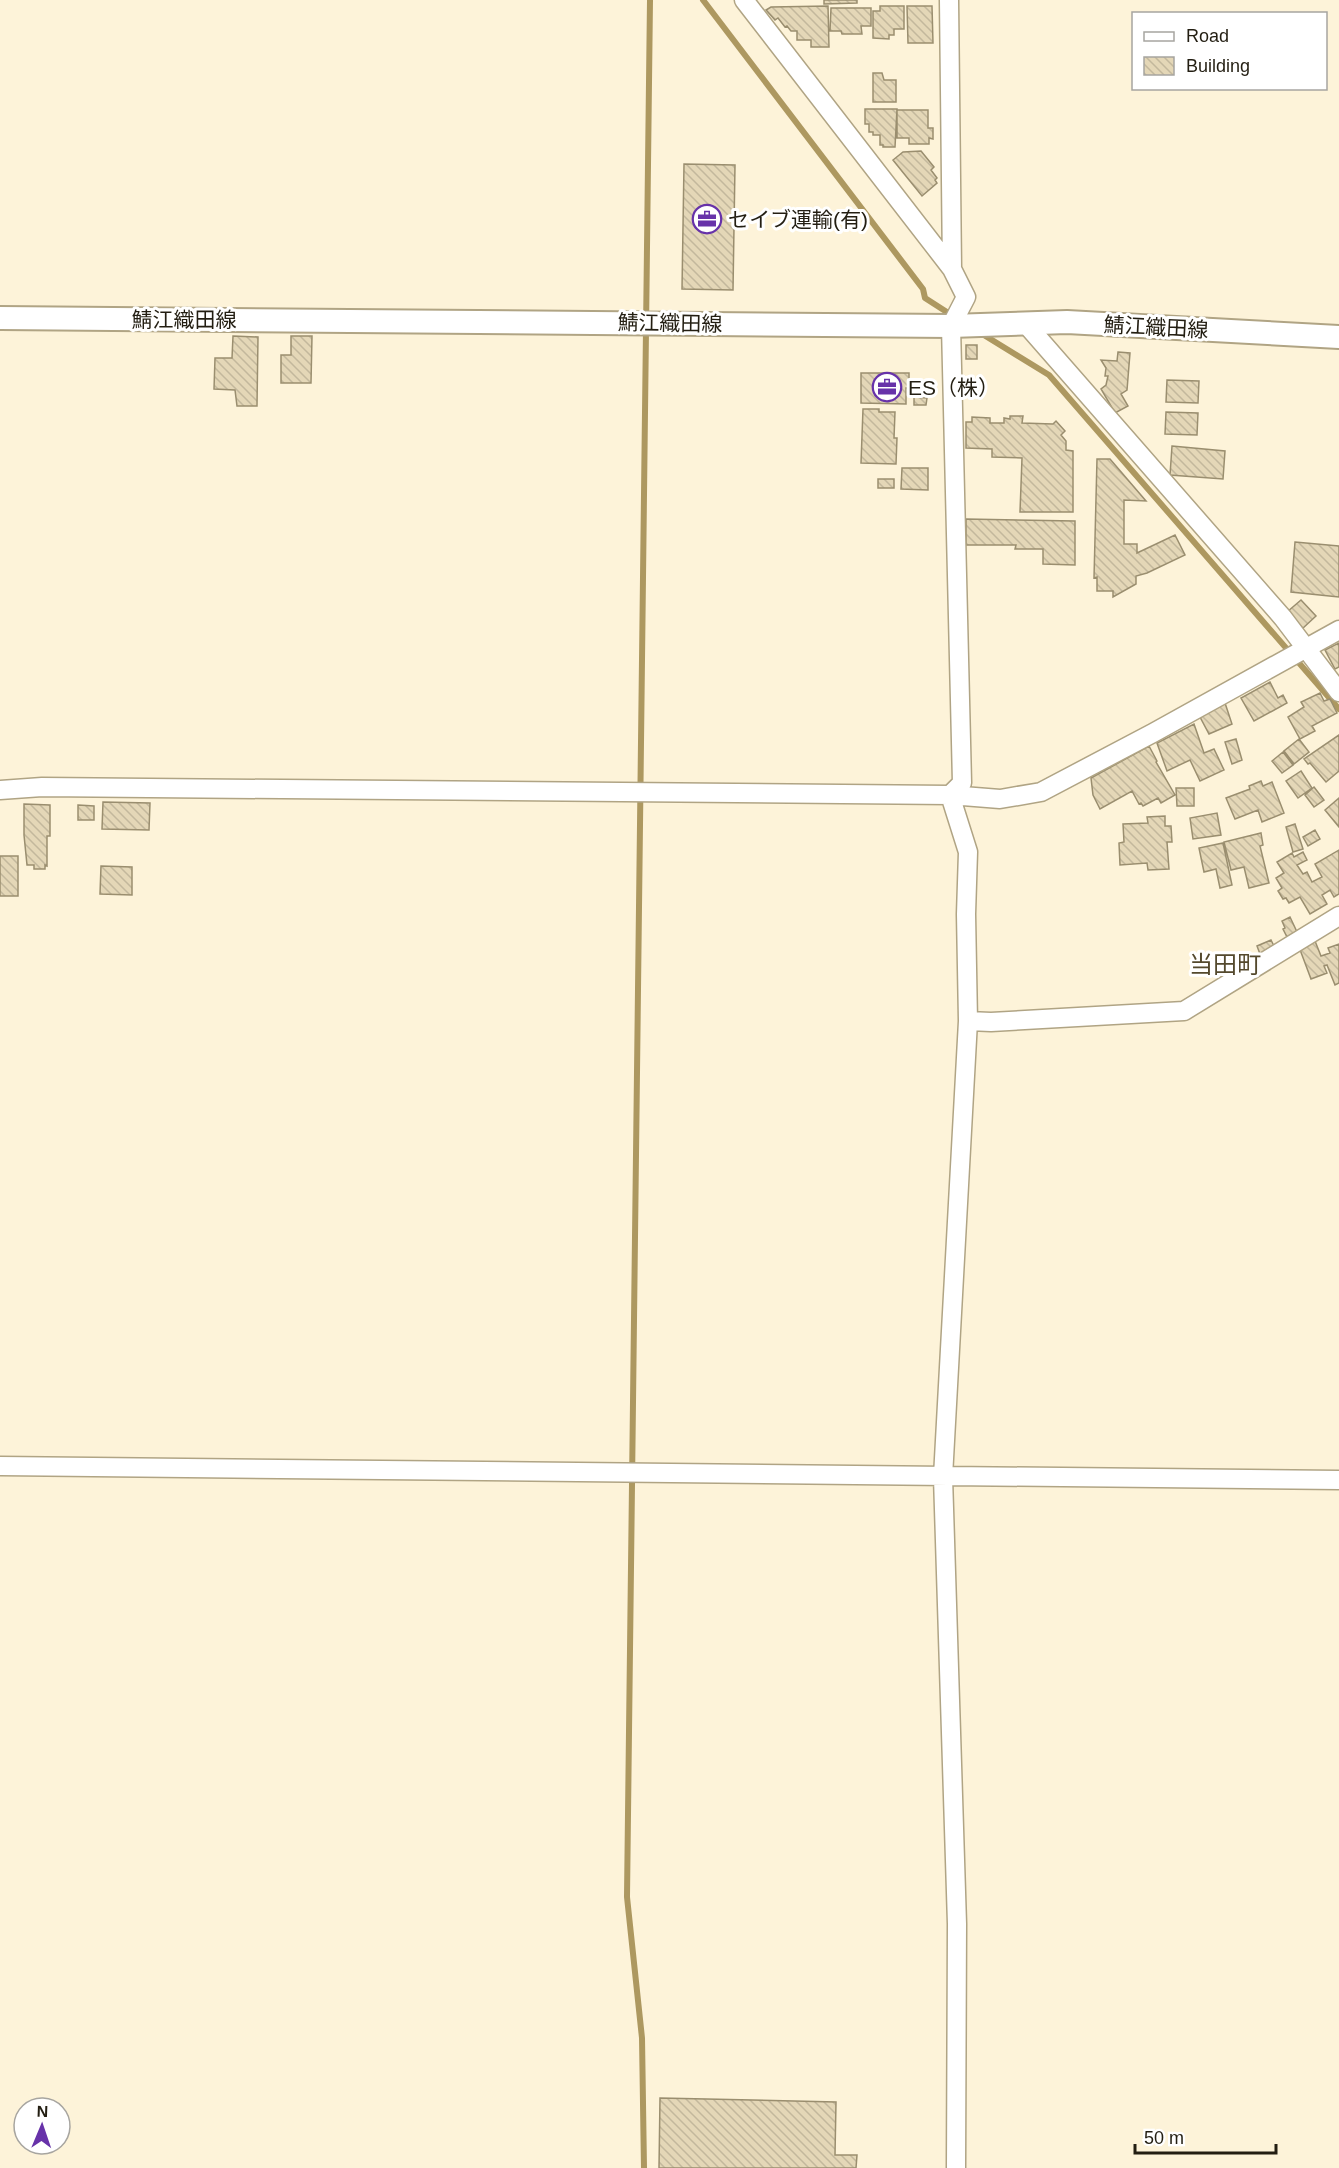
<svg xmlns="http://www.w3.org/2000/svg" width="1339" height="2168" font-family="Arial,'Noto Sans JP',sans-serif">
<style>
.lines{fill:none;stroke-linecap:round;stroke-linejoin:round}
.stream{stroke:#ad9860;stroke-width:6}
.building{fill:url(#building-back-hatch);stroke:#9a8e6f;stroke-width:1.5}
.minor-casing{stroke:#b0a484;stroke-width:21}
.major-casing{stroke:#b0a484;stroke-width:26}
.minor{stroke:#fff;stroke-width:18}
.major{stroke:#fff;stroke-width:22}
.labels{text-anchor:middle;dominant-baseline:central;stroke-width:6;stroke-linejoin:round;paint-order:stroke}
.poi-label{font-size:21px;fill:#231e12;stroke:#fff;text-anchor:start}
.street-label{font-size:21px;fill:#231e12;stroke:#fff}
.quarter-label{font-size:24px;fill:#54492d;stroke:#fff}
</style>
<defs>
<pattern id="building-back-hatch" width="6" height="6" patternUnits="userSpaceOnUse" patternTransform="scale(1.5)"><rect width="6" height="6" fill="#e4d7b7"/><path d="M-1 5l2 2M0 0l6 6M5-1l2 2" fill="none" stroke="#c3b89c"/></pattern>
</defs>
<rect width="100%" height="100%" fill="#fdf3d9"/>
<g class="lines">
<path class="stream" d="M703,0L923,289L925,298L953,316
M979,332L1049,375L1339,709
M644,2168L642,2038L627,1897L650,0"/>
</g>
<path class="building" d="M824,0H857V3L824,4Z
M828,6L829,47H811V40H797V31H791L787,26L785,27L778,18L775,20L766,10L771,7Z
M880,6H904V29H894V35H889V39L873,38V11H880Z
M907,6H932L933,43H908Z
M831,8H871V26H861L862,34H842L841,31H830Z
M873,73H882L884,80H896V102H873Z
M865,109H897L895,147H883V145H880V135H873V132H869V124H865Z
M897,110H928V128H933V139L929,138V144H909V138H897Z
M921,151L934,167L931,170L937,178L935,180L937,183L922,196L893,160L903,152Z
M684,164L735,165L733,290L682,289Z
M233,336L258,337L257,406H237L235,390L214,389L215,358H232Z
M291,336H312L311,383H281V355H291Z
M966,345H977V359H966Z
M1118,352L1130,353L1127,390L1121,394L1128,406L1115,413L1101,389L1106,385L1108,376H1105L1106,368L1101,360L1117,361Z
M861,373H909V388H906V404L861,403Z
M1167,380L1199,381L1198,403L1166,402Z
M914,397L927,398L926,405H914Z
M863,409H879V412H895L894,438H897L896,464L861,463Z
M1166,412L1198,413L1197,435L1165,434Z
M1010,416H1023L1022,423L1053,424L1056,421L1065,431L1061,435L1066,441V450L1073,451V512H1020L1022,458L992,457V449L966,448V422H972V417L990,418V423H1004V418L1010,419Z
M1172,446L1225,451L1223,479L1170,475Z
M1097,459H1110L1146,501L1124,500V544H1137V553L1175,535L1185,555L1147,573L1136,576V584L1113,597V591H1097V577L1094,578Z
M902,468H928V490L901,489Z
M878,479H894V488H878Z
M966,519L1075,521V565L1043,564V549H1015L1016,545H966Z
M1295,542L1339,546V597L1291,592Z
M1301,600L1316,616L1302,629L1287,612Z
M1339,643V667L1335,669L1325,650Z
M1270,682L1278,698L1283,695L1287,703L1254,721L1241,698Z
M1320,693L1324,701L1330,699L1337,713L1312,726L1315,731L1300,739L1288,717L1304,707L1301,702Z
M1225,703L1232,724L1209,734L1200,717Z
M1194,724L1204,753L1214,749L1224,770L1200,781L1190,760L1167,771L1157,743Z
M1339,735V771L1326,782L1310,763L1308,764L1304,759Z
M1236,739L1242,760L1232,764L1225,742Z
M1299,739L1309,752L1294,764L1284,751Z
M1149,746L1157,761L1156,762L1175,795L1161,803L1158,798L1143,806L1141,803L1139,804L1132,791L1100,809L1093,795L1091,778Z
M1283,752L1293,765L1282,773L1272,761Z
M1301,771L1312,788L1298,798L1286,781Z
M1261,781L1263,786L1272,782L1284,813L1262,822L1258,810L1235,819L1226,798L1250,789L1249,786Z
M1314,787L1324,800L1314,807L1305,795Z
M1176,788H1194V806H1177Z
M1339,798V827L1325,810Z
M103,802L150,803L149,830L102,829Z
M24,804L50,805V836H47V866L45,865V869H34V865H27L24,835Z
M78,805L94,806V820H78Z
M1217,813L1221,835L1193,839L1190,818Z
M1165,816V826H1171L1172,842H1167L1169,869L1148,870L1147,863L1120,865L1119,843L1124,842L1123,824L1148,823L1147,817Z
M1295,824L1303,849L1293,852L1286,827Z
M1315,830L1320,839L1308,846L1303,837Z
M1261,833L1263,845L1260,846L1269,883L1249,888L1244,867L1231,870L1224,842Z
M1223,843L1232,885L1220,888L1216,869L1204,872L1199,848Z
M1339,850V894L1334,897L1330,890L1322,895L1327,904L1310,914L1300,897L1289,903L1286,898L1283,899L1278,891L1282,888L1276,878L1284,873L1277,862L1292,853L1294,857L1303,852L1307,860L1297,865L1303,874L1307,872L1312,882L1322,877L1315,864Z
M0,856H18V896H0Z
M101,866L132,867V895L100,894Z
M1290,917L1297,932L1287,937L1283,929L1285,928L1282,921Z
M1271,940L1275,948L1260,954L1257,946Z
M1315,941L1321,956L1330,953L1328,948L1339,944V983L1335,985L1327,965L1324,966L1327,973L1311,979L1299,947Z
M660,2098L836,2102L835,2155H857L856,2168H659Z"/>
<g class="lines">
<g class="minor-casing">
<path id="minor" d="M744,0L952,269L966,297L951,326L962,783L950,795
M949,0L952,269
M1025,323L1283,618L1339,692
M0,790L42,787C345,790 648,791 950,795L1000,799L1041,792L1153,733L1339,630
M950,795L968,852L966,914L968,1021L943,1477L957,1924L956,2168
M968,1021L991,1022L1184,1011L1339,916
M0,1466L1339,1480"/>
</g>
<g class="major-casing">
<path id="major" d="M0,318L951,326L1067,322L1339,337"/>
</g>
<use href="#minor" class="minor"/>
<use href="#major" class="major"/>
</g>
<defs>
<g id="office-ring" transform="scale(1.5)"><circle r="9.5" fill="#fff" stroke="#6732a9" stroke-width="1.5"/><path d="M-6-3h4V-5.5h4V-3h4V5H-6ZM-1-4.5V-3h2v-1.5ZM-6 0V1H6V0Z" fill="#6732a9"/></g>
</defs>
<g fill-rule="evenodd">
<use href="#office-ring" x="707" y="219"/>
<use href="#office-ring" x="887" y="387"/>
</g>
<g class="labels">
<g class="poi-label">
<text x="728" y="219">セイブ運輸(有)</text>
<text x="908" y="387">ES（株）</text>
</g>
<g class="street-label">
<text x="184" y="319">鯖江織田線</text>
<text transform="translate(670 323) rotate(1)">鯖江織田線</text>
<text transform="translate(1156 327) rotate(3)">鯖江織田線</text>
</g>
<g class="quarter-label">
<text x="1225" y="964">当田町</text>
</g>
</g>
<rect x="1132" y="12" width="195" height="78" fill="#ffffff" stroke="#a7a5a0" stroke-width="1.5"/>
<rect x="1144" y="32" width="30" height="9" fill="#ffffff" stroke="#a7a5a0" stroke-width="1.5"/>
<text x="1186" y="42" font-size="18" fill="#231e12">Road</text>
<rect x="1144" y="57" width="30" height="18" fill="url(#building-back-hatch)" stroke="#a7a5a0" stroke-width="1.5"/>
<text x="1186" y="72" font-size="18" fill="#231e12">Building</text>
<g transform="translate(42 2126) rotate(2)"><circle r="28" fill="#ffffff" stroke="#a7a5a0" stroke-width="1.5"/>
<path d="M0-4.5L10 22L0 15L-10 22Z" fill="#6732a9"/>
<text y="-9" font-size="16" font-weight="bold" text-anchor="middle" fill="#231e12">N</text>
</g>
<path d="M1135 2144v9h141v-9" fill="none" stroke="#231e12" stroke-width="3"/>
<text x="1144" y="2144" font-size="18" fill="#231e12" stroke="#ffffff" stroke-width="4.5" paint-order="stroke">50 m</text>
</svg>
